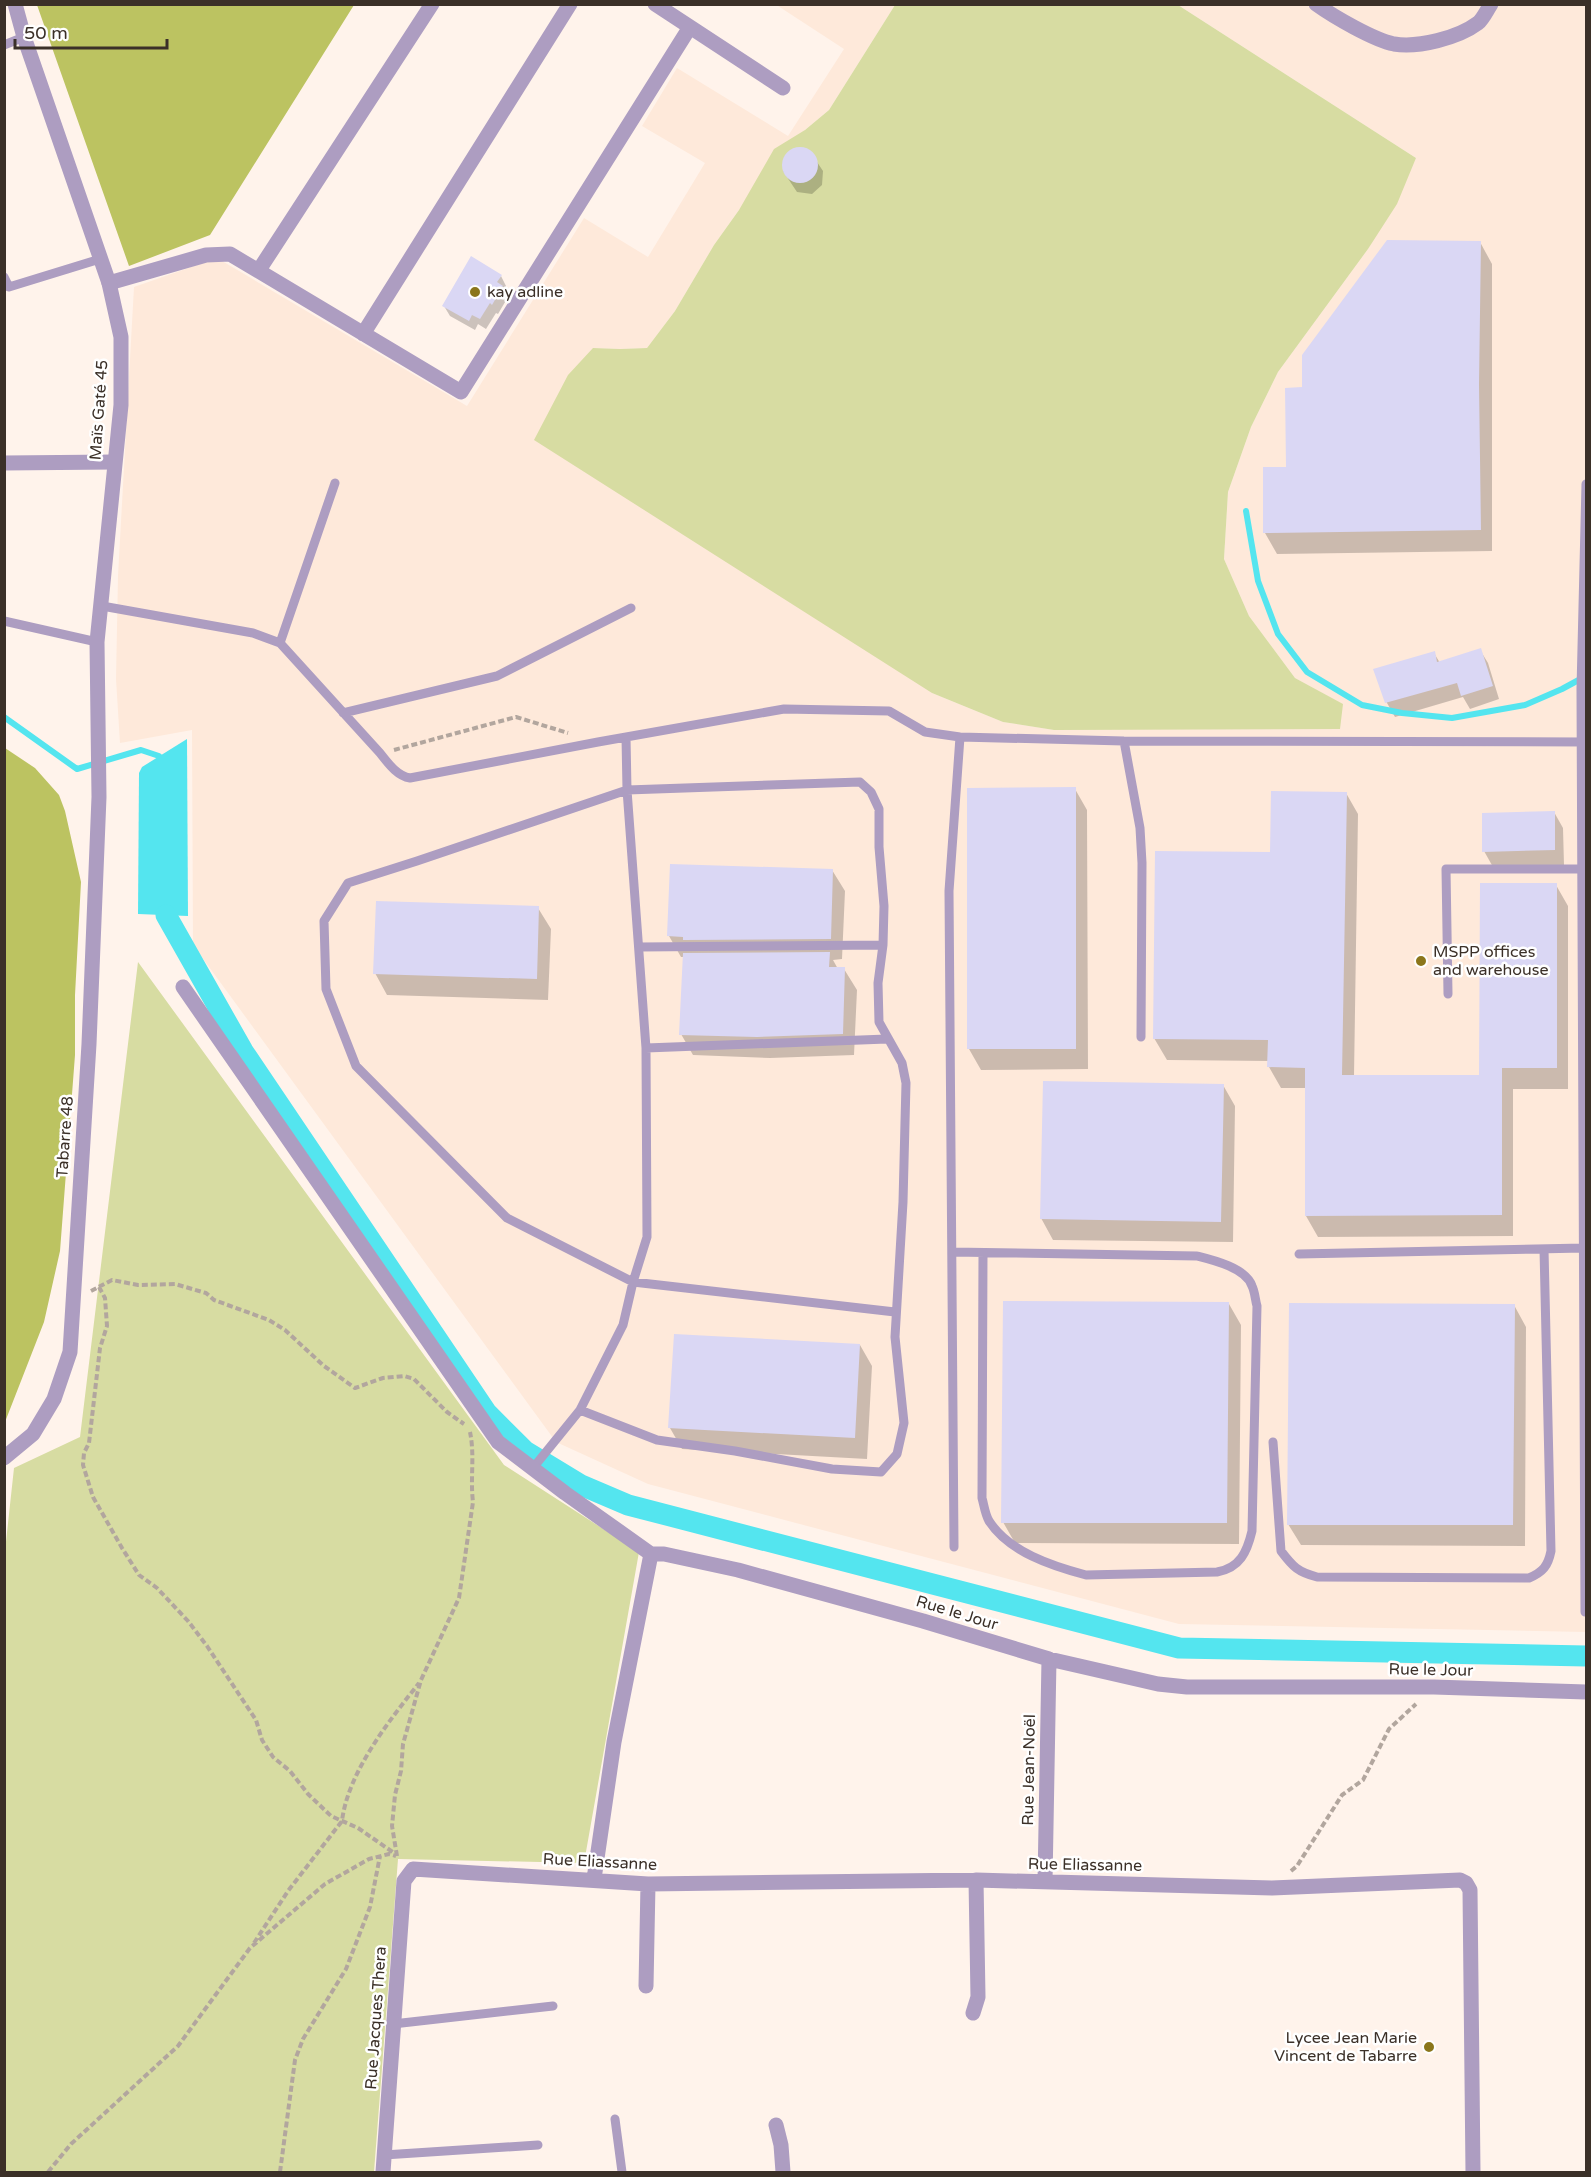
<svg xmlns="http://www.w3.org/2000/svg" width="1591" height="2177" font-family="'Varela Round',sans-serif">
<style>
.built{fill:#fee9da}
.green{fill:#d7dca2}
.forest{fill:#bcc361}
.water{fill:#54e5ef}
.shadow{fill:#0003}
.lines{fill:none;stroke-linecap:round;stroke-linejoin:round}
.stream{stroke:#54e5ef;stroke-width:6}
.canal{stroke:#54e5ef;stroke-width:21}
.building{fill:#dad7f4}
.path{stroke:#b2a69e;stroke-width:4;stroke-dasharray:6 3;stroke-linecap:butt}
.service{stroke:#ad9dc1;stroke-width:9}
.minor{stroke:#ad9dc1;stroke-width:15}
.tertiary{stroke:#ad9dc1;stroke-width:15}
.poi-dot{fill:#8b761b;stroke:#fff;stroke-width:2}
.labels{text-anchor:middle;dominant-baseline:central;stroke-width:5;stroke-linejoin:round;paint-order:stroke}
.poi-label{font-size:16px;fill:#3b3028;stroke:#fff;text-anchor:start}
.street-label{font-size:16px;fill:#3b3028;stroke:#fff}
</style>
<rect width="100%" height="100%" fill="#fff3eb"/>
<path class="built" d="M775,4L895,5L829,110L805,130L739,210L714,245L675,311L647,348L620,349L593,348L932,693L1003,722L1054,730L1342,704L1295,678L1249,616L1224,559L1228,492L1251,427L1278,372L1368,249L1416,158L1178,5H1586V1632L1179,1624L648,1484L556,1442L193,945L192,730L120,743L116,679L118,576L134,287L217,258L467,406L584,218L648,257L705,163L642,126L677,68L788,136L844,49Z"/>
<path class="green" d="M895,5H1178L1416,158L1397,204L1368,249L1278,372L1251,427L1228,492L1224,559L1249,616L1295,678L1343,704L1340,729L1054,730L1003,722L932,693L534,440L568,375L593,348L620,349L647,348L675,311L714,245L739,210L774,149L805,130L829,110Z
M138,962L504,1465L639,1552L584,1863L398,1859L374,2172H5V1551L14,1468L80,1437Z"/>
<path class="forest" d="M37,5V4L354,5L210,235L129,266Z
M5,748L35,768L59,795L65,811L81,882L75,995V1055L60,1251L44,1322L5,1422Z"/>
<path class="water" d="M187,739L188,916L138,914L139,773L142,767Z"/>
<path class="shadow" d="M796,148L809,150L823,171L822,185L812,194L797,192L783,171L784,157Z
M1480,242L1492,264V551L1277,554L1265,533V469L1287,468L1304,389Z
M501,276L506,286L504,290L508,297L498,314L496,313L486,329L478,324L475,330L450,316L444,306Z
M1480,650L1488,663L1499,699L1470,709L1463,697L1395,717L1387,703L1375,670L1434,653L1440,663Z
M1075,789L1087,810L1088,1069L981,1070L969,1049Z
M1346,793L1358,814L1354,1077L1481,1076L1556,885L1568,906V1089H1513V1236L1318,1237L1306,1216V1088H1281L1269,1067V1061L1167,1060L1154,1038L1272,854Z
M1554,812L1563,828L1564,865L1493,867L1484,851Z
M832,870L845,891L842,959L833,960L838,969H844L857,990L854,1055L770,1058L693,1055L681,1034L684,957H681L669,936Z
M538,908L551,929L548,1000L387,995L375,973Z
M1223,1085L1235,1106L1233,1242L1053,1240L1041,1218Z
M1229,1304L1241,1325L1239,1544L1015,1543L1003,1522Z
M1514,1305L1526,1327L1525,1546L1301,1545L1288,1524Z
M860,1345L872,1366L867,1459L682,1449L670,1428Z"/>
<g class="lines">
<path class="stream" d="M1246,511L1258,581L1278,634L1307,672L1362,705L1402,713L1452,718L1525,705L1562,689L1586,676
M4,717L77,769L141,750L159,756"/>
<path class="canal" d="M166,915L243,1051L487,1413L525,1451L581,1485L628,1505L1179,1648L1586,1656"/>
</g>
<path class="building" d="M782 165a18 18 0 1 1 36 0a18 18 0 1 1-36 0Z
M1387,240L1481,241L1479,385L1481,530L1263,533V467H1286L1285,388L1302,387V355Z
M471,256L502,275L497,282L503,286L492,305L490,303L480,319L472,315L469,321L442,306Z
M1481,648L1493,686L1461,696L1457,683L1385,703L1373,669L1435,651L1437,662Z
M1076,787V1049H967V788Z
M1271,791L1347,792L1342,1075H1479L1480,883H1557V1068H1502V1215L1305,1216V1068L1267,1067L1268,1040L1153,1039L1155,851L1270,852Z
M1555,811V850L1482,852V813Z
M670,864L833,869L831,939L683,940V937L667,936Z
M376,901L539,906L537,979L373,974Z
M830,952L829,967H845L843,1034L757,1037L679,1035L683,953Z
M1043,1081L1224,1084L1221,1222L1040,1219Z
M1003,1301L1229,1302L1227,1523H1001Z
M1289,1303L1515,1304L1513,1525H1287Z
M674,1334L860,1344L855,1438L668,1428Z"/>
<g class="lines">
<path class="path" d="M394,750L516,717L568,733
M99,1287L105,1298L107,1326L100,1348L89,1443L84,1453L83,1465L93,1497L122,1548L139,1575L157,1588L188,1621L207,1646L256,1720L262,1740L273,1757L290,1771L308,1794L331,1816L358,1828L397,1855
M91,1291L112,1280L138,1285L175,1284L206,1293L214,1300L269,1320L285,1330L324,1366L355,1388L383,1378L404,1376L414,1379L447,1412L464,1424
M397,1856L392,1826L395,1795L401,1771L403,1744L421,1680L459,1598L473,1502C470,1478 475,1456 470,1432
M1291,1871L1297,1866L1342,1795L1363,1780L1389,1729L1416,1704
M254,1943L288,1891L342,1821C348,1772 389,1721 419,1683
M48,2172L71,2144L178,2046L250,1948L325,1884L369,1859L389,1854L396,1856
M280,2172L295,2060L303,2039L346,1969L370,1907L380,1856"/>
<path class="service" d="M4,45L24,37
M4,277L9,287L100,259
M102,606L253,633L280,643L380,753C388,763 397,776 410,778L598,742L784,709L889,711L925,732L960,737L1124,741L1586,742
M4,621L97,642
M280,643L335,483
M343,713L497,676L631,608
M1124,741L1140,828L1142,863L1141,1037
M639,947L883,945
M1448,994L1446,869H1586
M646,1048L887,1039
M952,1252L1197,1256C1213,1260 1246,1268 1252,1286C1255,1292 1255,1299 1257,1306L1252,1531C1247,1552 1240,1568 1217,1572L1086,1575C1052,1566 1009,1552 989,1521C985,1514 984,1505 982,1498L983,1253
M1299,1254L1583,1248
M580,1410L657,1440L735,1451L832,1469L881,1472L897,1454L904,1423L895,1337L903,1202L906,1083L902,1063L879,1022L878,983L883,945L884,906L879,847V809L871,792L860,782L627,790L417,861L348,883L324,921L326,989L356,1066L507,1218L633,1282L895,1312
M1273,1442L1281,1551C1293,1567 1298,1572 1317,1577L1529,1578C1543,1572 1548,1566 1551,1551L1544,1249
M533,1468L580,1410L623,1325L633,1282L647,1237L646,1048L627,790L626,737
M954,1547L949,891L960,737
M1585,1612L1581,689L1586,484
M393,2024L553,2006
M615,2119L622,2172
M384,2155L538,2145"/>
<path class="minor" d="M655,4L783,88
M1316,4C1334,17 1374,40 1394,44C1418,48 1458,38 1478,23C1483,19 1487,10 1491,4
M259,270L432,4
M109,283L206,255L230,254L461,392L690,27
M363,334L570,4
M4,463L114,462
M183,987L498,1442L565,1493L651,1554
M594,1879L614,1742L651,1554H664L738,1570L923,1621L1049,1659L1158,1684L1187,1687H1434L1586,1692
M1045,1882L1049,1659
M646,1986L648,1884
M973,2013L978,1997L976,1880
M776,2125L781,2145L783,2172
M383,2172L404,1881L413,1869L648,1884L976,1880L1272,1888L1460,1880L1466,1883L1470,1890L1473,2172"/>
<path class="tertiary" d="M4,1458L33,1434L54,1399L70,1352L89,1044L99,797L97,642L121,405V337L109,283L24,37L15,4"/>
</g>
<g class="poi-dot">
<circle cx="475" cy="292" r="6"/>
<circle cx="1421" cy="961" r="6"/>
<circle cx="1429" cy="2047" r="6"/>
</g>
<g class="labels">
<g class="poi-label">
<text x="487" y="292">kay adline</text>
<text x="1433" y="952">MSPP offices<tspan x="1433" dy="18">and warehouse</tspan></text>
<text x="1417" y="2038" text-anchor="end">Lycee Jean Marie<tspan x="1417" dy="18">Vincent de Tabarre</tspan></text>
</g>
<g class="street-label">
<text transform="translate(99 410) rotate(-86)">Maïs Gaté 45</text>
<text transform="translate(65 1137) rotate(-86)">Tabarre 48</text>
<text transform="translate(957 1613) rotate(17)">Rue le Jour</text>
<text transform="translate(1431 1670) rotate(1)">Rue le Jour</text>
<text transform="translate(1029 1770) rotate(-89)">Rue Jean-Noël</text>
<text transform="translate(600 1862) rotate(3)">Rue Eliassanne</text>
<text transform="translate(1085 1865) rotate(1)">Rue Eliassanne</text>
<text transform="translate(376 2018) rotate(-86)">Rue Jacques Thera</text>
</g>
</g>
<rect width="1591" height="2177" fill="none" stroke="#3b3028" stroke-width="12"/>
<path d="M15 39v9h152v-9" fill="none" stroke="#3b3028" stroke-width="3"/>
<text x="24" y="39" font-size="18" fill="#3b3028" stroke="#ffffff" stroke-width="4.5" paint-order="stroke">50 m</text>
</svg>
